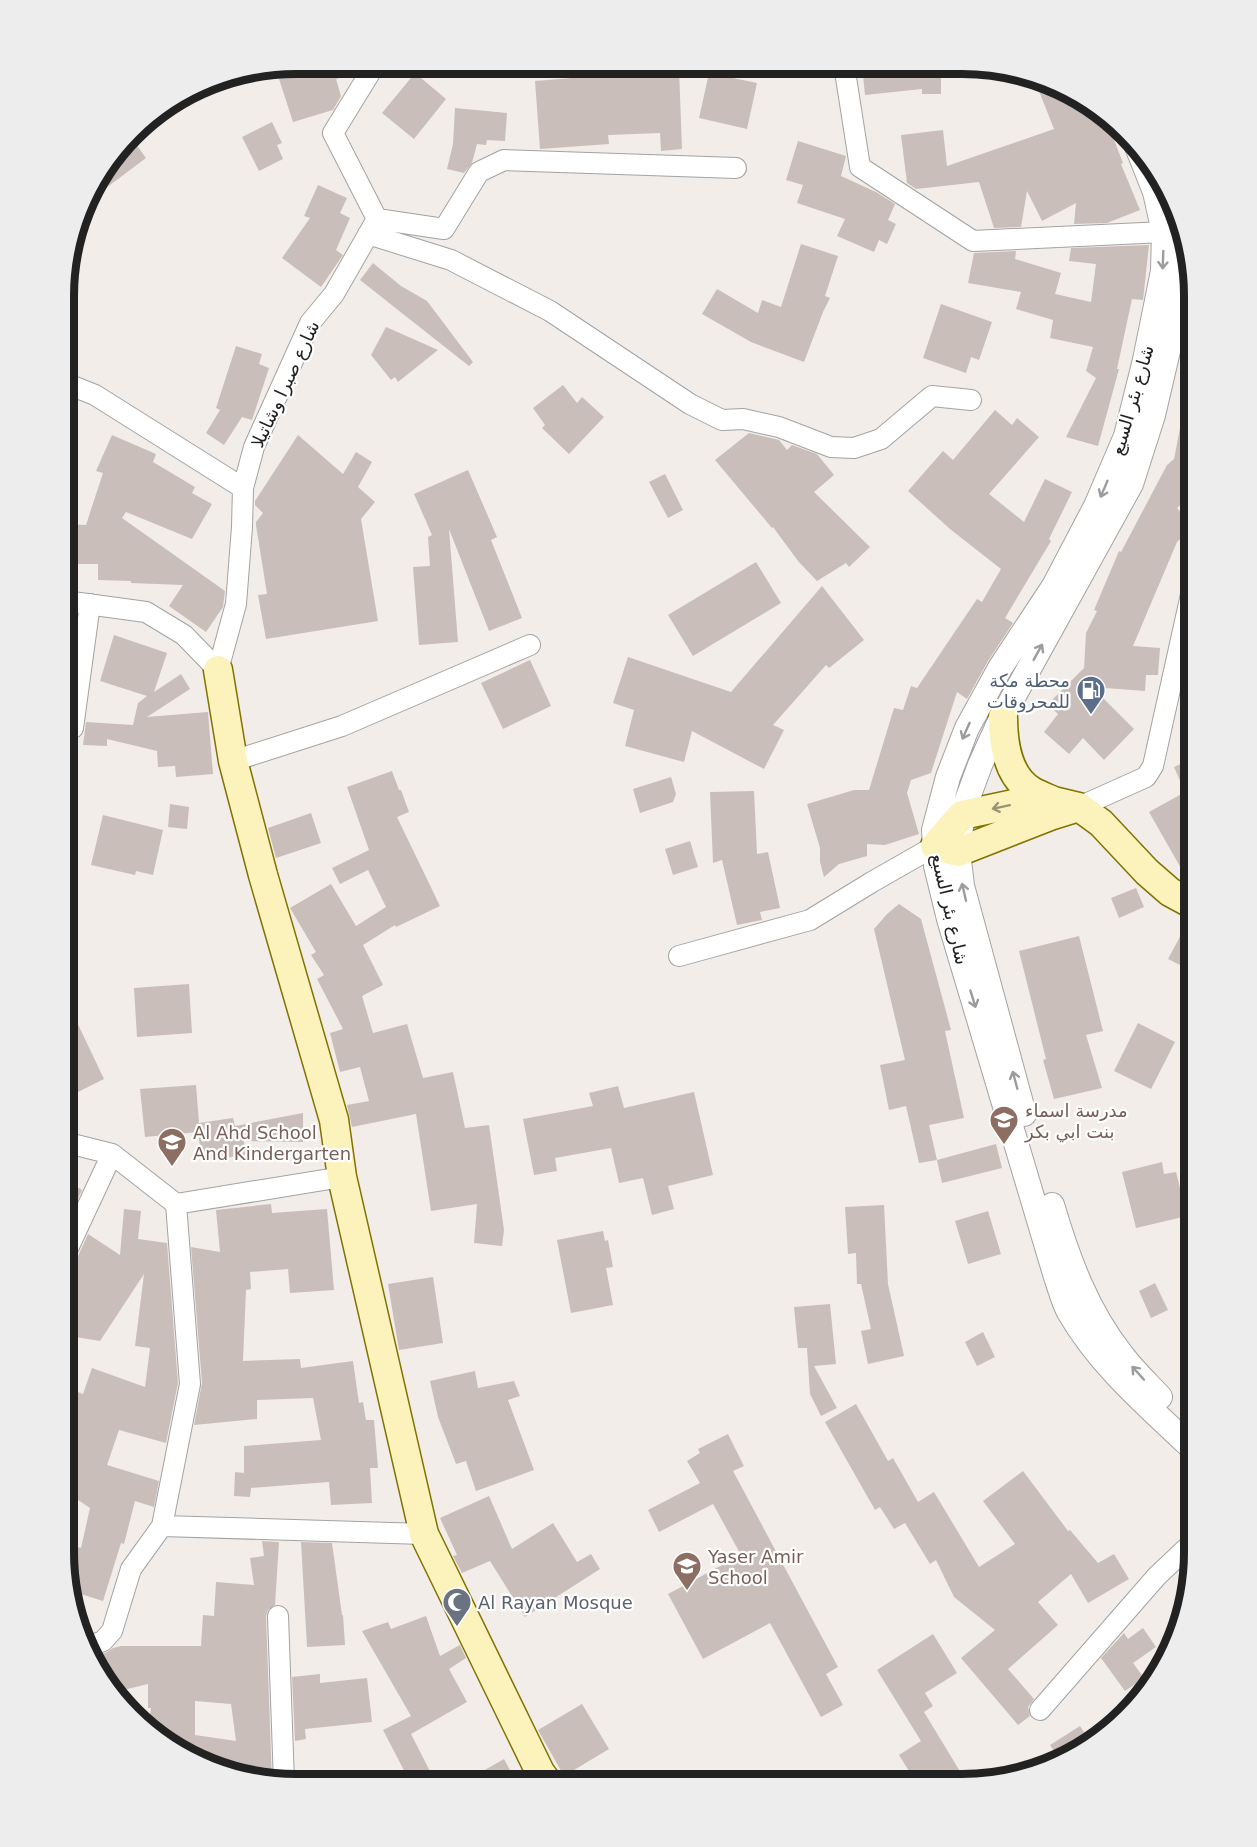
<svg xmlns="http://www.w3.org/2000/svg" width="1257" height="1847" font-family="'DejaVu Sans',Cairo,sans-serif">
<style>
.building{fill:#cabebb;fill-rule:evenodd}
.lines{fill:none;stroke-linecap:round;stroke-linejoin:round}
.minor-casing{stroke:#a3a3a3;stroke-width:22}
.tertiary-casing{stroke:#a3a3a3;stroke-width:26}
.secondary-casing{stroke:#817301;stroke-width:31}
.minor{stroke:#fff;stroke-width:20}
.tertiary{stroke:#fff;stroke-width:24}
.secondary{stroke:#fcf2bc;stroke-width:28}
.oneway{stroke:#9c9c9c}
.oneway2{stroke:#9a9477}
.labels{text-anchor:middle;dominant-baseline:central;stroke-width:4.5;stroke-linejoin:round;paint-order:stroke}
.street-label{font-size:18px;fill:#222;stroke:#fff}
.service-label{font-size:18px;fill:#4e5e75;stroke:#fff;text-anchor:end}
.education-label{font-size:18px;fill:#785e54;stroke:#fff;text-anchor:start}
.worship-label{font-size:18px;fill:#5b616d;stroke:#fff;text-anchor:start}
.rim{fill:none;stroke:#222;stroke-width:8}
</style>
<rect width="100%" height="100%" fill="#f2ede8"/>
<path class="building" d="M296,63H362L356,73L336,79L341,96L333,110L293,122L279,79L283,78L279,66Z
M621,64H647L648,70L679,68L682,149L661,151L660,133L608,135L609,144L540,149L535,81L621,74Z
M862,65H941V94H922V89L865,95Z
M415,73L446,99L414,139L382,113Z
M709,73L757,83L747,129L699,118Z
M1033,76L1051,81L1103,111L1123,163L1121,164L1140,210L1107,223L1074,224L1076,203L1042,221L1027,191L1021,227L994,228L979,182L916,189L907,183L901,135L943,130L947,166L1054,129Z
M455,108L507,113L505,141L487,140L486,145L477,144L472,163L464,173L447,169L453,144Z
M272,122L282,143L277,145L283,159L259,171L242,137Z
M130,136L146,158L86,203L94,180Z
M798,141L846,156L841,176L876,192L895,204L888,220L896,224L887,244L879,240L874,252L837,236L845,219L797,203L803,185L786,180Z
M318,185L347,198L340,213L350,218L336,250L343,255L321,287L282,258L310,218L304,216Z
M801,244L838,256L825,296L830,298L823,312L804,362L751,342L702,314L717,289L758,313L762,300L781,307Z
M1149,245L1143,300L1132,299L1117,369H1119L1098,446L1066,437L1096,378L1086,371L1093,347L1050,338L1053,320L1016,309L1021,292L968,283L974,253L1016,251L1015,259L1061,273L1055,294L1091,302L1096,264L1069,261L1071,248Z
M373,263L401,286L427,301L473,362L469,366L360,280Z
M941,304L992,322L979,360L971,357L966,373L923,358Z
M386,327L438,350L398,382L395,377L391,380L371,355Z
M236,346L262,354L259,364L269,368L252,420L242,417L224,445L206,433L220,410L216,408Z
M563,385L577,403L582,397L604,417L569,454L542,428L545,425L533,408Z
M1185,402L1194,403V456L1186,500L1177,508L1186,518L1183,536L1177,542L1133,646L1160,648L1158,675H1146L1145,691L1092,687L1134,729L1104,760L1083,738L1069,754L1044,732L1058,714L1048,704L1084,668L1086,633L1097,611L1094,610L1119,551L1121,552L1167,465L1174,459Z
M995,410L1012,425L1017,418L1039,437L989,494L1024,522L1045,479L1072,492L1049,539L1051,541L1005,618L1013,623L988,661L967,699L957,692L931,773L911,780L907,793L919,834L885,845L867,844V856L839,864L824,877L820,862V848L807,804L854,790H869L894,708L903,710L911,686L917,688L977,599L982,602L1001,569L950,529L908,491L943,451L953,460Z
M749,433L779,440L787,450L792,445L817,454L834,475L814,492L870,547L849,567L846,563L817,581L798,561L773,527L772,528L715,460Z
M112,435L156,454L153,462L195,487L192,493L212,504L192,539L126,512L122,518L225,591L223,607L206,632L169,606L183,585L131,583V581L98,580V564H65V524L86,525L103,473L96,471Z
M298,435L343,474L356,452L372,462L358,487L375,502L361,519L378,621L266,639L258,595L267,594L256,525V522L263,513L255,505V501Z
M468,470L497,537L491,540L522,618L489,631L449,529L458,642L419,645L413,567L430,566L428,537L432,535L414,494Z
M665,474L683,510L668,518L649,482Z
M756,562L781,603L693,656L668,615Z
M822,586L864,640L829,668L826,665L773,725L784,730L764,769L692,731L684,762L625,746L634,710L613,703L628,657L731,692Z
M114,635L167,653L154,692L181,674L190,689L147,717L208,712L213,774L176,777L175,766L158,767L157,751L107,739V746L83,745L86,722L133,725L138,703L147,696L100,681Z
M530,660L551,706L503,729L481,683Z
M1194,758V886L1190,884L1149,812L1185,792L1174,767Z
M392,771L399,790H401L409,812L397,817L440,906L396,927L395,925L363,945L383,985L362,996L373,1033L407,1024L423,1078L453,1072L465,1128L489,1125L504,1230L502,1246L474,1243L477,1204L431,1211L416,1114L352,1127L347,1105L369,1101L360,1067L340,1072L330,1033L343,1029L317,979L324,975L311,955L316,952L290,908L331,884L356,926L386,907L368,870L340,884L332,868L369,850L347,787Z
M671,777L676,794L673,802L640,813L633,789Z
M754,791L757,854L768,852L780,908L760,912L762,920L737,925L722,860L713,863L710,792Z
M170,804L189,807L187,829L168,827Z
M311,813L321,843L276,858L268,828Z
M103,815L163,830L153,875L136,871L135,875L91,865Z
M690,841L698,867L673,875L665,849Z
M1136,888L1144,907L1119,918L1111,898Z
M899,904L921,919L951,1030L945,1031L964,1118L929,1125L937,1160L919,1163L906,1106L889,1110L880,1065L905,1060L874,929L887,914Z
M1189,920L1194,921V972L1168,959Z
M1079,936L1103,1031L1086,1035L1102,1088L1054,1099L1043,1060L1046,1059L1019,951Z
M189,984L192,1033L137,1037L134,988Z
M64,995L104,1079L64,1099Z
M1138,1023L1175,1042L1151,1089L1114,1071Z
M196,1085L199,1123L233,1118L235,1126L303,1113V1142L244,1141L246,1155L202,1161L198,1132L145,1137L140,1089Z
M618,1086L624,1108L694,1092L713,1175L668,1186L674,1209L652,1215L643,1178L619,1183L611,1148L555,1158L557,1171L534,1175L523,1119L593,1106L589,1093Z
M996,1144L1002,1168L942,1183L937,1160Z
M1162,1162L1164,1174L1176,1172L1187,1216L1136,1228L1122,1172Z
M64,1179L82,1190L64,1230Z
M271,1204L272,1213L327,1209L334,1290L290,1293L288,1269L250,1272L251,1289L246,1290L243,1361L300,1359L301,1368L353,1361L359,1403L363,1402L366,1420H374L378,1468H370L372,1503L331,1505L329,1482L251,1488L250,1497L234,1496L235,1472L244,1473V1446L321,1440L313,1398L257,1400V1419L194,1425L202,1383L191,1247L220,1252L216,1210Z
M884,1205L888,1284L904,1356L868,1364L861,1331L871,1329L861,1284H857L856,1253L848,1254L845,1207Z
M124,1209L141,1211L138,1239L167,1243L178,1383L166,1443L119,1430L107,1465L159,1481L154,1507L135,1501L124,1544L121,1543L103,1601L71,1591L65,1563L71,1545L81,1548L90,1508L63,1490V1426L75,1391L83,1394L92,1368L145,1387L150,1348L135,1346L144,1274L100,1341L75,1337L63,1329V1271L69,1269L74,1265L88,1234L120,1255Z
M988,1211L1001,1254L968,1264L955,1221Z
M603,1231L605,1241L608,1240L613,1267L606,1268L613,1305L571,1313L557,1240Z
M433,1277L443,1343L399,1350L388,1284Z
M1155,1283L1168,1310L1151,1318L1139,1291Z
M830,1304L836,1364L814,1366L837,1408L821,1416L810,1394L807,1348H798L794,1307Z
M983,1332L995,1357L977,1366L965,1342Z
M475,1371L478,1388L514,1381L520,1396L508,1400L534,1470L476,1491L466,1461L456,1464L438,1417L430,1381Z
M856,1404L888,1461L893,1458L918,1502L934,1492L979,1567L1015,1544L983,1501L1023,1471L1068,1531L1070,1530L1098,1563L1114,1554L1129,1579L1088,1603L1071,1574L1038,1602L1058,1625L1008,1669L1034,1699L1028,1707L1030,1716L1018,1725L961,1658L995,1630L954,1597L936,1560L930,1564L905,1523L894,1529L880,1507L875,1510L825,1422Z
M728,1434L744,1466L733,1471L838,1667L826,1674L843,1705L821,1717L770,1623L703,1659L668,1594L741,1555L713,1504L659,1532L648,1510L700,1483L687,1461L700,1453L698,1449Z
M489,1496L512,1549L553,1523L577,1562L591,1554L600,1569L525,1617L490,1561L462,1573L453,1556L457,1555L440,1518Z
M262,1541L279,1542L275,1605L268,1610L266,1616L272,1782H266L207,1766L154,1736L148,1730L151,1708H148V1684L111,1693L91,1659L107,1652L113,1648L121,1646H201L203,1615L214,1616L216,1582L254,1585L250,1558L264,1556ZM195,1701L231,1704L236,1741L195,1735Z
M301,1542L332,1543L342,1615H343L345,1645L307,1647Z
M426,1616L440,1656L460,1645L466,1658L449,1669L467,1702L411,1734L436,1783L410,1782L383,1730L411,1716L362,1631L388,1622L391,1629Z
M1143,1628L1156,1647L1133,1663L1144,1678L1125,1691L1101,1658L1124,1633L1128,1639Z
M933,1634L957,1673L925,1693L933,1706L924,1712L961,1773L948,1784H917L899,1755L921,1741L877,1670Z
M320,1674V1683L367,1678L372,1722L305,1729L306,1739L295,1741L292,1677Z
M582,1704L609,1749L564,1776L538,1730Z
M1080,1726L1091,1743L1060,1761L1050,1745Z
M504,1759L517,1783H462Z"/>
<g class="lines">
<g class="minor-casing">
<path id="minor" d="M844,65L860,167L973,241L1164,232
M377,219L444,229L479,172L504,160L736,168
M368,234L451,260L550,311L690,404L722,420L743,419L779,427L831,447L854,448L881,439L932,396L971,400
M65,383L95,395L243,488
M65,601L146,612L184,635L218,670
M218,670L236,604L242,527L243,488L254,447L310,323L334,294L377,219L333,133L376,63
M73,728L90,604
M233,761L342,726L530,645
M1079,807L1146,777L1153,766L1194,581
M679,956L810,920L872,882L935,846
M64,1142L112,1154L176,1204L342,1177
M63,1259L112,1154
M162,1526L424,1534
M278,1616L284,1782
M85,1648L103,1641L112,1631L131,1569L162,1526L190,1384L176,1204
M1040,1710L1157,1576L1193,1542"/>
</g>
<g class="tertiary-casing">
<path id="tertiary" d="M1136,144L1155,192L1164,232L1163,271L1145,360L1126,436L1096,506L1054,586L1000,668L967,728L948,777L934,830L936,866L949,919L1056,1277C1060,1288 1063,1301 1069,1312C1100,1366 1149,1407 1194,1450
M1024,1114L962,886L958,852L963,811L980,765L1000,721L1131,484L1153,415L1171,338L1183,260V240
M1052,1205C1068,1259 1087,1311 1122,1355C1133,1370 1147,1383 1160,1397"/>
</g>
<g class="secondary-casing">
<path id="secondary" d="M218,670L233,761L263,875L334,1120L342,1177L424,1534L540,1772L548,1783
M1003,717C1003,743 1008,777 1032,791C1039,795 1047,798 1054,801
M1079,807L1050,816L958,852L935,846L962,815L1023,802L1054,801L1079,807L1101,823L1147,872L1170,892L1194,905"/>
</g>
<use href="#minor" class="minor"/>
<use href="#tertiary" class="tertiary"/>
<use href="#secondary" class="secondary"/>
</g>
<defs><path id="oneway-shaft" d="M-6 0H5M1.5-3L5.5 0L1.5 3" fill="none" stroke-width="1.6" stroke-linecap="round" stroke-linejoin="round" transform="scale(1.5)"/></defs>
<g class="oneway">
<use href="#oneway-shaft" transform="translate(1163 260) rotate(92)"/>
<use href="#oneway-shaft" transform="translate(1104 489) rotate(113)"/>
<use href="#oneway-shaft" transform="translate(1038 652) rotate(-61)"/>
<use href="#oneway-shaft" transform="translate(966 731) rotate(114)"/>
<use href="#oneway-shaft" transform="translate(964 892) rotate(-103)"/>
<use href="#oneway-shaft" transform="translate(973 999) rotate(73)"/>
<use href="#oneway-shaft" transform="translate(1015 1080) rotate(-105)"/>
<use href="#oneway-shaft" transform="translate(1138 1373) rotate(-132)"/>
</g>
<use class="oneway2" href="#oneway-shaft" transform="translate(1001 807) rotate(168)"/>
<defs>
<g id="fuel-pin" transform="scale(1.5)"><path d="M0 17L-7.5 6A9.5 9.5 0 1 1 7.5 6Z" fill="#5c6f8a" stroke="#fff"/><path d="M-5.5-6h7V0h2V4h1.3V-2.5L3-4.5l.8-.8L6-3V5H2.5V1h-1V6h-7ZM-4.2-4.7v3.2H.2V-4.7Z" fill="#fff"/></g>
<g id="school-pin" transform="scale(1.5)"><path d="M0 17L-7.5 6A9.5 9.5 0 1 1 7.5 6Z" fill="#8d6e63" stroke="#fff"/><path d="M0-5L7-2L0 1L-7-2ZM-4 1L0 2.5L4 1V4Q0 6-4 4Z" fill="#fff"/></g>
<g id="mosque-pin" transform="scale(1.5)"><path d="M0 17L-7.5 6A9.5 9.5 0 1 1 7.5 6Z" fill="#6b7280" stroke="#fff"/><path d="M3.5-4.9A6 6 0 1 0 3.5 4.9A5 5 0 1 1 3.5-4.9Z" fill="#fff"/></g>
</defs>
<g fill-rule="evenodd">
<use href="#fuel-pin" x="1091" y="690"/>
<use href="#school-pin" x="1004" y="1120"/>
<use href="#school-pin" x="172" y="1142"/>
<use href="#school-pin" x="687" y="1566"/>
<use href="#mosque-pin" x="457" y="1602"/>
</g>
<g class="labels">
<g class="street-label">
<text transform="translate(285 384) rotate(-65)">شارع صبرا وشاتيلا</text>
<text transform="translate(1132 400) rotate(-74)">شارع بئر السبع</text>
<text transform="translate(950 909) rotate(77)">شارع بئر السبع</text>
</g>
<g class="service-label">
<text x="1070" y="680">محطة مكة<tspan x="1070" dy="21">للمحروقات</tspan></text>
</g>
<g class="education-label">
<text x="1025" y="1110">مدرسة اسماء<tspan x="1025" dy="21">بنت ابي بكر</tspan></text>
<text x="193" y="1132">Al Ahd School<tspan x="193" dy="21">And Kindergarten</tspan></text>
<text x="708" y="1556">Yaser Amir<tspan x="708" dy="21">School</tspan></text>
</g>
<g class="worship-label">
<text x="478" y="1602">Al Rayan Mosque</text>
</g>
</g>
<path d="M0 0H1257V1847H0ZM296 74H962A222 222 0 0 1 1184 296V1552A222 222 0 0 1 962 1774H296A222 222 0 0 1 74 1552V296A222 222 0 0 1 296 74Z" fill="#ededed" fill-rule="evenodd"/>
<path class="rim" d="M296 74H962A222 222 0 0 1 1184 296V1552A222 222 0 0 1 962 1774H296A222 222 0 0 1 74 1552V296A222 222 0 0 1 296 74Z"/>
</svg>
